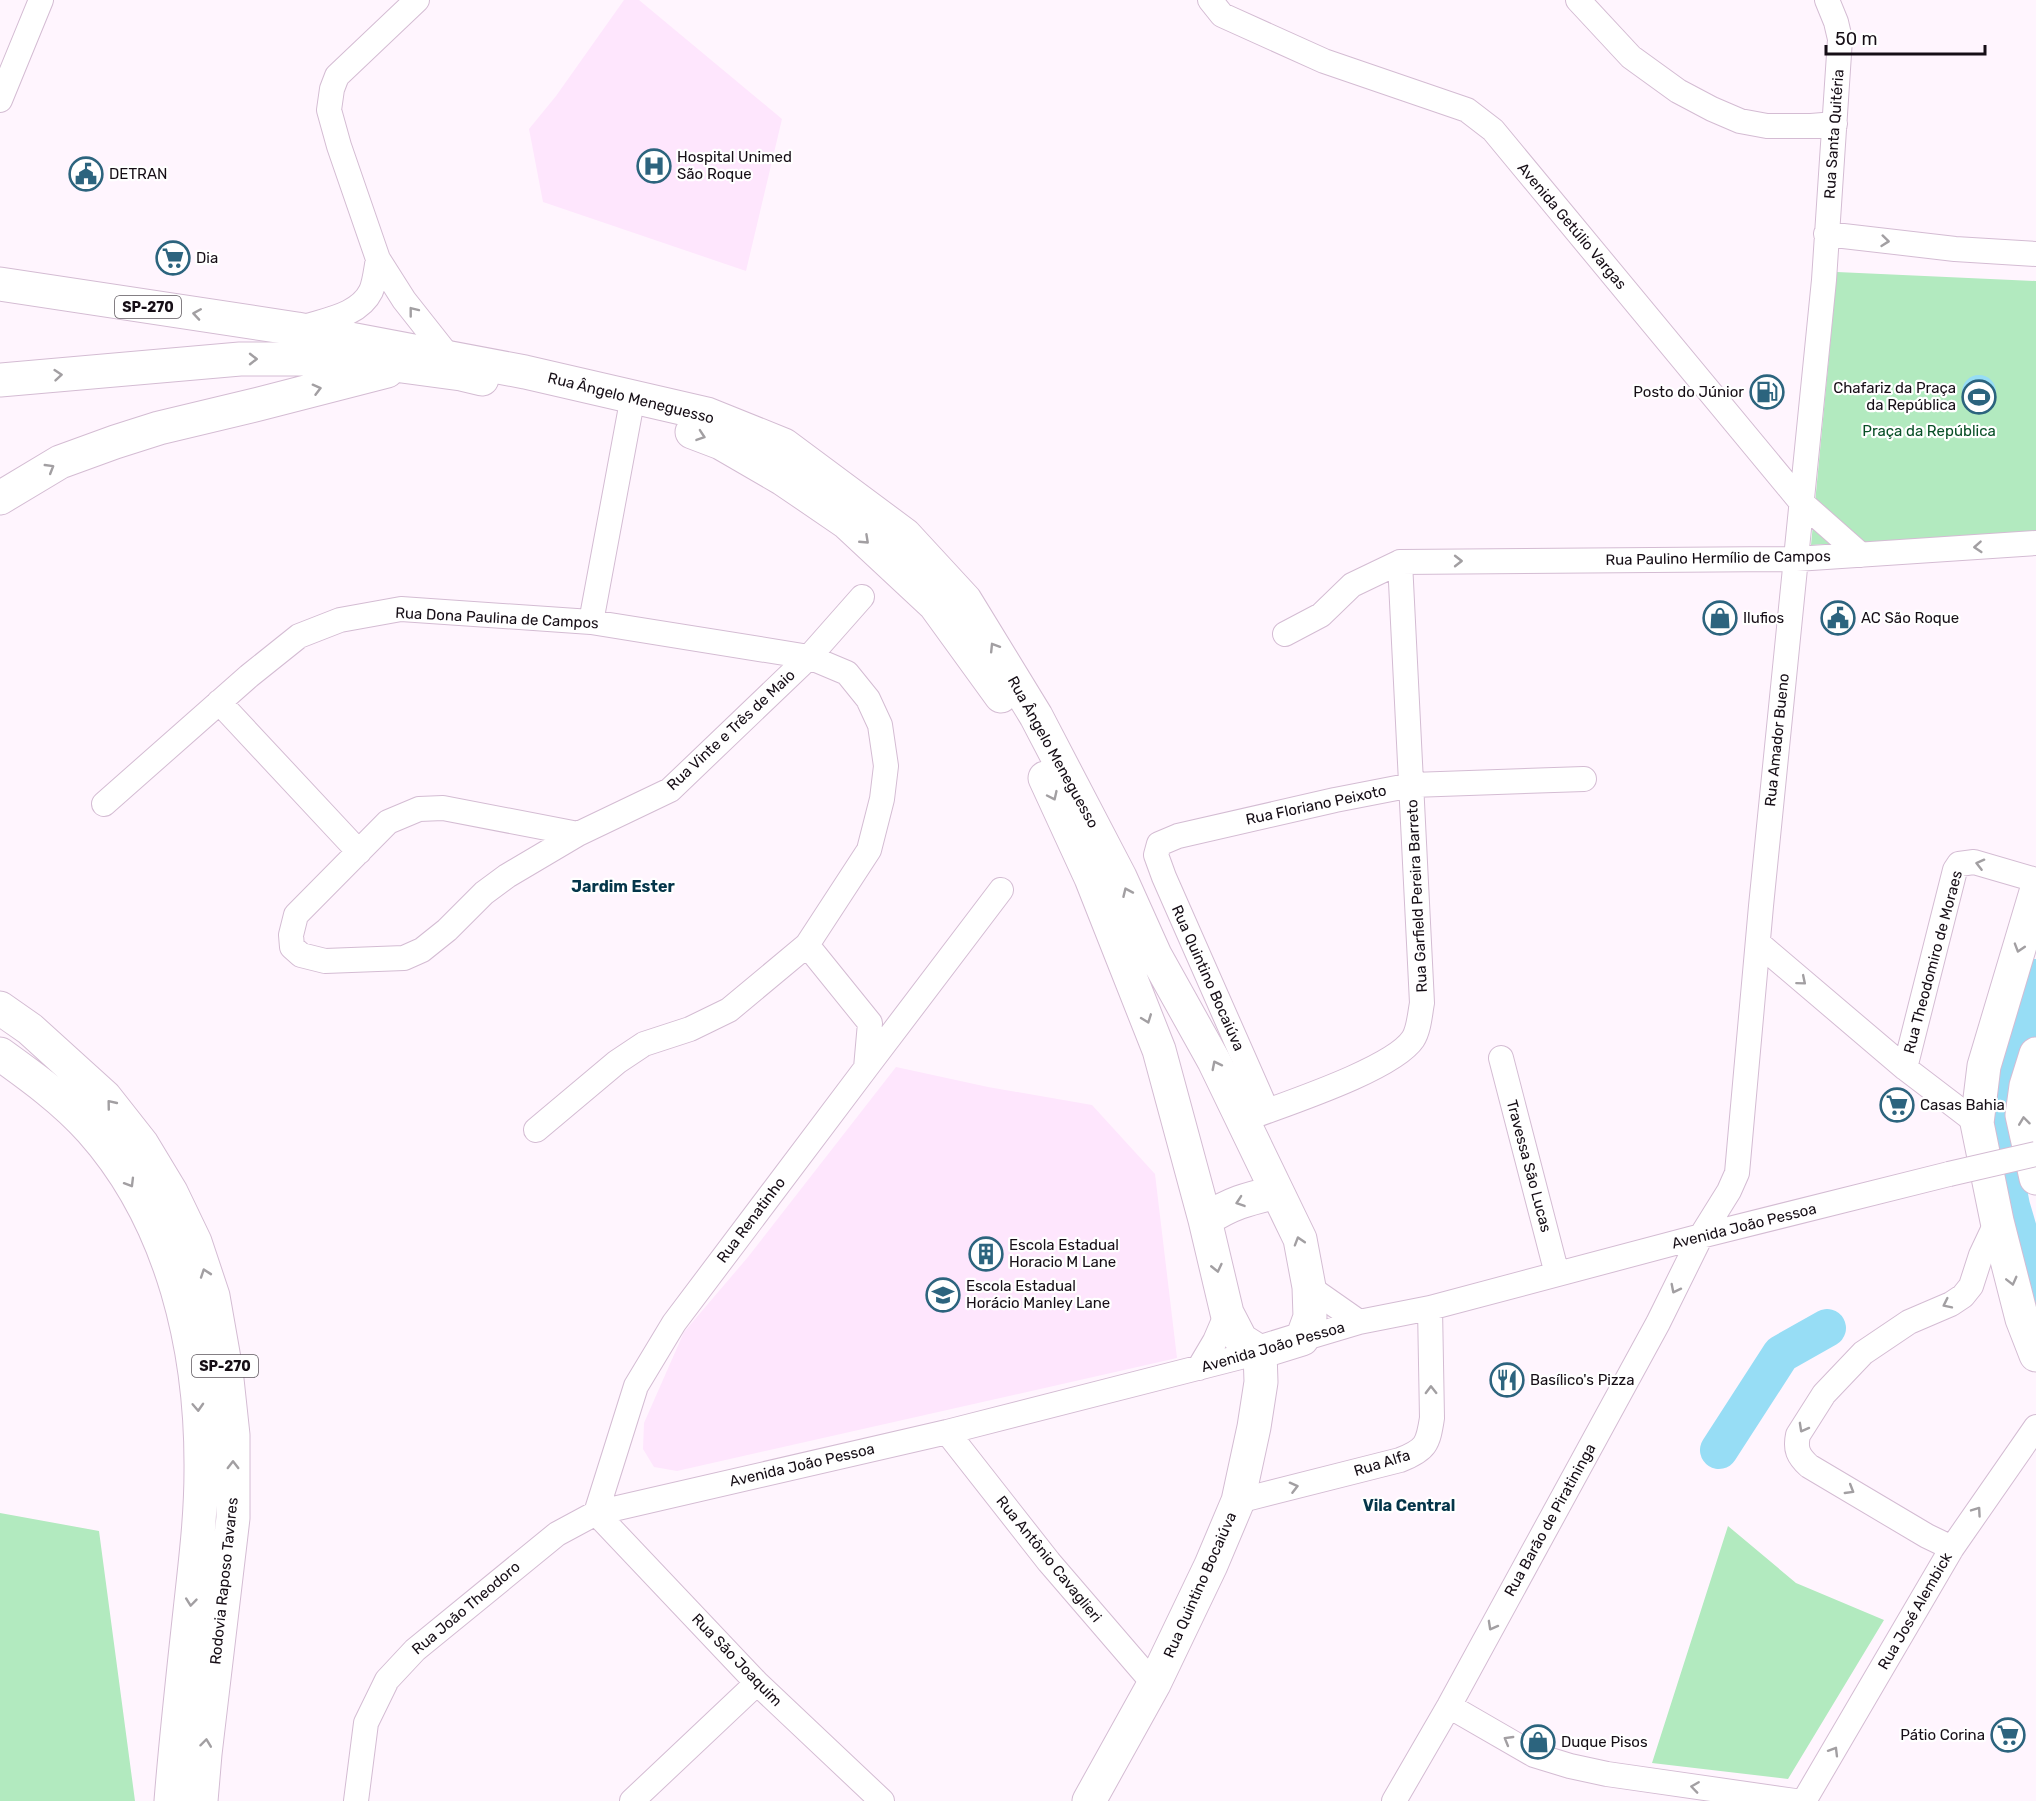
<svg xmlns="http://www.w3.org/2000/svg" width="2036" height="1801" font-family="Rubik,sans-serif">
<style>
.built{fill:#fee6fd}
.green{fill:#b2eabf}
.water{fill:#97ddf5}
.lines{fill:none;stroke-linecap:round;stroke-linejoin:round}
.river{stroke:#97ddf5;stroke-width:38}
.street-casing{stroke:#d4bcd3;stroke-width:26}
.secondary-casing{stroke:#d4bcd3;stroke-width:35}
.primary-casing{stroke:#d4bcd3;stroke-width:35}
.highway-casing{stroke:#d4bcd3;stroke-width:35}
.street{stroke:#fff;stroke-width:24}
.secondary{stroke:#fff;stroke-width:33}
.primary{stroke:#fff;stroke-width:33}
.highway{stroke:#fff;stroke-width:33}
.street-bridge-casing{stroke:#d4bcd3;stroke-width:26;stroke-linecap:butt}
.street-bridge{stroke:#fff;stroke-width:24}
.oneway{stroke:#a29fa2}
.labels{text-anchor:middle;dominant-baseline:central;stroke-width:4.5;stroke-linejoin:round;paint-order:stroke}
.shield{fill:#fff;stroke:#5c565c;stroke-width:1.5}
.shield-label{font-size:14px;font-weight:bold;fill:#160e16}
.street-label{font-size:15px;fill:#160e16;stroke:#fff}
.poi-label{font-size:15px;fill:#160e16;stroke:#fff;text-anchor:start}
.park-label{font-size:15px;fill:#084f26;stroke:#fff}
.neighbourhood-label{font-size:16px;font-weight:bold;fill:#05364a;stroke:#fff}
</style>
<rect width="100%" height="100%" fill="#fff5fe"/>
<path class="built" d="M624,0H639L782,119L746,271L543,202L529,129L556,96Z
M896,1067L988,1087L1092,1105L1155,1174L1177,1358L677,1471L654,1467L643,1449L644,1423L684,1332L748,1257Z"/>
<path class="green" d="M1837,272L2036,281V533L1811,545Z
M0,1513L99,1531L135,1801H0Z
M1728,1526L1796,1583L1884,1620L1788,1779L1652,1763Z"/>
<path class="water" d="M1962 392a17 17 0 1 1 34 0a17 17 0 1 1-34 0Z"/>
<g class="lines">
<path class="river" d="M2036,978L2006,1080L1998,1117L2000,1150L2011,1206L2036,1291
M1719,1450L1781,1354L1827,1328"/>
<g class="street-casing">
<path id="street" d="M417,0L337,76L332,89L329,110L339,146L378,259L404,300L449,357
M1210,0L1222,15L1324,61L1467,110L1493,130L1801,502L1861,555
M1578,0L1631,57L1678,91L1712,109L1740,121L1767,126H1811L1835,124
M0,100L41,0
M1826,234L1955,249L2036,254
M301,328C324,320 359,316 371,291C375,282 376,269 378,259
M591,622L633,396
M1285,634L1321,615L1352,585L1400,562L1796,559L2036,543
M219,702L359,852
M104,804L249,676L299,636L340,620L401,609L591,622L809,657L847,673L868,699L880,725L886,766L882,799L869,850L807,945L729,1010L690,1029L644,1044L617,1062L536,1130
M578,834L443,808L419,809L388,822L296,915L291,935L292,947L301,955L325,961L404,958L422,950L447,930L484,893L507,876L578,834L670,790L809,657L862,597
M1758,943L1905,1068L1977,1123
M1501,1058L1557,1274
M866,1068L1001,890
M1905,1068L1955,870L1959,864L1974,862L2036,880
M1267,1111L1164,877L1156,855L1159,844L1178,836L1335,800L1412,785L1584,779
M1251,1117C1288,1103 1393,1069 1413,1039C1419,1030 1420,1013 1422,1003L1400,562
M1309,1287L1359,1322
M1302,1339L1359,1322L1430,1308L1701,1236L1949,1174
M1199,1368L1215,1341L1227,1313
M947,1432L1049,1562L1154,1684
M1238,1501L1400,1460C1426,1450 1428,1444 1432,1418L1430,1308
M596,1513L636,1386L674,1323L866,1068L870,1023L807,945
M596,1513L757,1683L882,1801
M1952,1548L1927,1536L1809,1466C1798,1456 1795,1449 1798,1435L1824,1394L1863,1353L1909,1322L1951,1304L1963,1296L1971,1286L1981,1255L1997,1221
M1449,1706L1534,1755L1570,1766L1607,1774L1795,1801
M356,1801L366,1723L387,1680L415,1650L557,1534L596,1513L947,1432L1260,1352
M632,1801L757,1683
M1394,1801L1449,1706L1658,1323L1701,1236L1729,1191L1737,1173L1761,906L1824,280L1840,39L1836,22L1827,0
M1804,1801L1952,1548L2036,1427"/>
</g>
<g class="secondary-casing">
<path id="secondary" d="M2036,892L1984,1066L1977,1123L1997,1221L2022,1319L2036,1355
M2036,1054L2026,1086L2022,1115L2036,1178"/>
</g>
<g class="primary-casing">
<path id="primary" d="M0,284L297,329L525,372L707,414L784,445L905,535L965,600L1036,716L1120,877L1155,955L1214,1061L1300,1239L1309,1287L1310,1317L1302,1339L1260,1352
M692,432L721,443L783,479L846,522L935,605L1001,696
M1045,778L1091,878L1159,1050L1205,1220L1227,1313L1241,1340L1260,1352
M1205,1220C1231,1203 1247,1199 1277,1192
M1089,1801L1154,1684L1211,1565L1238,1501L1254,1427L1261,1382L1260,1352"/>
</g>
<g class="highway-casing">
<path id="highway" d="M0,380L240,359H323L357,360L461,374L482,379
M0,498L60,462L115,442L159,428L259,404L387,371
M0,1008L30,1029L105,1097L142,1144L171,1192L195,1242L213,1296L226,1370L233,1435V1518L205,1754L201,1801
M0,1054C32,1077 64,1100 91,1130C173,1222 202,1350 201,1471C201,1518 195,1565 190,1611C183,1675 176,1738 171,1801"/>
</g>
<use href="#street" class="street"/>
<use href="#secondary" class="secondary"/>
<use href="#primary" class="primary"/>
<use href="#highway" class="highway"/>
<g class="street-bridge-casing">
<path id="street-bridge" d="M1949,1174L2036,1154"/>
</g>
<use href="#street-bridge" class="street-bridge"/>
</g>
<defs><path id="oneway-chevron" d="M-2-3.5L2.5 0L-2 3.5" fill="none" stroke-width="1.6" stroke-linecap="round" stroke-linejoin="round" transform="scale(1.5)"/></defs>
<g class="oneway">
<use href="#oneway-chevron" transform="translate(1885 241) rotate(6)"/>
<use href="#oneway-chevron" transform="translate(413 311) rotate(-128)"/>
<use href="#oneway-chevron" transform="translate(197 314) rotate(-171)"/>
<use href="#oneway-chevron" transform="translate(253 359)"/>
<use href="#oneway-chevron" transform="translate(58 375) rotate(-5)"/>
<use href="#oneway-chevron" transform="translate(317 389) rotate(-15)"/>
<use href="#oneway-chevron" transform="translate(701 436) rotate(19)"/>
<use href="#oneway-chevron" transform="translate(50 468) rotate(-31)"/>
<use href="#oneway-chevron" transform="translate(865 540) rotate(43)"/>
<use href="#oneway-chevron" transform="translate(1978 547) rotate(176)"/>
<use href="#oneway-chevron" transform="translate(1458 561)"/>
<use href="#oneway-chevron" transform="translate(994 647) rotate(-122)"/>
<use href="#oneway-chevron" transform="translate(1053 796) rotate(65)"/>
<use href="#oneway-chevron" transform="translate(1980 864) rotate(-166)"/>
<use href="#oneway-chevron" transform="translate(1127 892) rotate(-114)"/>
<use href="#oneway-chevron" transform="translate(2019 948) rotate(107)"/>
<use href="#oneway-chevron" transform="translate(1802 981) rotate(40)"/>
<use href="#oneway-chevron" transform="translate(1147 1019) rotate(69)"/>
<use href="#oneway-chevron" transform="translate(1216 1065) rotate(-117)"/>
<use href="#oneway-chevron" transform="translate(111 1104) rotate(-129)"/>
<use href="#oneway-chevron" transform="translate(2024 1121) rotate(-97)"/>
<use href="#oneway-chevron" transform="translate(130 1183) rotate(59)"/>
<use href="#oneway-chevron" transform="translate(1240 1202) rotate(161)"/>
<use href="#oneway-chevron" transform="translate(1299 1241) rotate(-107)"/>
<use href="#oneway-chevron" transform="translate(1217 1268) rotate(77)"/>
<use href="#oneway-chevron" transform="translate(205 1273) rotate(-109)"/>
<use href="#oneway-chevron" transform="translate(2012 1281) rotate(76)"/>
<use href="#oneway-chevron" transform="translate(1675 1289) rotate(117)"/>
<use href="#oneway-chevron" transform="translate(1947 1304) rotate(154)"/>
<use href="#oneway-chevron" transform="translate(1431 1390) rotate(-91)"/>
<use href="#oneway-chevron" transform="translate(198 1407) rotate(87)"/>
<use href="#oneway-chevron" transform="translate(1803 1428) rotate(119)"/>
<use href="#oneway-chevron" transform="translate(233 1465) rotate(-90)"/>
<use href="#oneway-chevron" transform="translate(1294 1487) rotate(-14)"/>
<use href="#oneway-chevron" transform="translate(1850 1490) rotate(31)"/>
<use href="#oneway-chevron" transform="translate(1977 1511) rotate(-55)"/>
<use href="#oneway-chevron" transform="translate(191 1602) rotate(96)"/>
<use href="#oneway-chevron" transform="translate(1492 1626) rotate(119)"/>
<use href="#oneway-chevron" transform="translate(1508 1740) rotate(-150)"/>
<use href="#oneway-chevron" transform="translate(206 1743) rotate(-83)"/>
<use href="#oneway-chevron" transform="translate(1834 1751) rotate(-59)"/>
<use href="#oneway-chevron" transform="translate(1695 1787) rotate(-172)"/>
</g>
<defs>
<g id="hospital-ring" transform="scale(1.725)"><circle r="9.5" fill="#fff" stroke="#2c647e" stroke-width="1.5"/><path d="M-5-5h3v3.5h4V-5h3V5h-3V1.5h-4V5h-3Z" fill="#2c647e"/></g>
<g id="civic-ring" transform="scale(1.725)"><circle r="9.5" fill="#fff" stroke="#2c647e" stroke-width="1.5"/><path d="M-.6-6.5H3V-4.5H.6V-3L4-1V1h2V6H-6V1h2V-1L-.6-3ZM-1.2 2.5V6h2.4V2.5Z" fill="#2c647e"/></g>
<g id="supermarket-ring" transform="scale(1.725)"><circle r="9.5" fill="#fff" stroke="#2c647e" stroke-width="1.5"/><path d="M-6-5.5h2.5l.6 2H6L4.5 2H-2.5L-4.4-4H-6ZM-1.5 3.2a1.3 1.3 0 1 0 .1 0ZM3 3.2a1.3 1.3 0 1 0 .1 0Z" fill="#2c647e"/></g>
<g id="fuel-ring" transform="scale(1.725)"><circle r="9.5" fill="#fff" stroke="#2c647e" stroke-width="1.5"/><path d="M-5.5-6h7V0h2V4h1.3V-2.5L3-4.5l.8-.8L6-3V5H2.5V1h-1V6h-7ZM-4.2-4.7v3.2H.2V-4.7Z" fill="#2c647e"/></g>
<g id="stadium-ring" transform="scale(1.725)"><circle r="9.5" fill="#fff" stroke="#2c647e" stroke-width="1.5"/><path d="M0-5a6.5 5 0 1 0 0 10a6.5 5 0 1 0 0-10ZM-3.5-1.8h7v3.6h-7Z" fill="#2c647e"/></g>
<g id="shop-ring" transform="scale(1.725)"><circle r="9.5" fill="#fff" stroke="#2c647e" stroke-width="1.5"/><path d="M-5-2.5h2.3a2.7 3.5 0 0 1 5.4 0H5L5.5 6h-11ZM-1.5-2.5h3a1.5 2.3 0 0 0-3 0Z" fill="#2c647e"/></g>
<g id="building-ring" transform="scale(1.725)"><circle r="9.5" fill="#fff" stroke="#2c647e" stroke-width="1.5"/><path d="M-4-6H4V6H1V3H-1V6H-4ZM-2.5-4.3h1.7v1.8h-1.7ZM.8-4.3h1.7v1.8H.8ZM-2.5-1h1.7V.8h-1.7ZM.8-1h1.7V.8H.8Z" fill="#2c647e"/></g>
<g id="school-ring" transform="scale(1.725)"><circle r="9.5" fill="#fff" stroke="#2c647e" stroke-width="1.5"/><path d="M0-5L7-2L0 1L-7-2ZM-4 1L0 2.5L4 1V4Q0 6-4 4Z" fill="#2c647e"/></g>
<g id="restaurant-ring" transform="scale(1.725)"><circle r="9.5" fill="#fff" stroke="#2c647e" stroke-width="1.5"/><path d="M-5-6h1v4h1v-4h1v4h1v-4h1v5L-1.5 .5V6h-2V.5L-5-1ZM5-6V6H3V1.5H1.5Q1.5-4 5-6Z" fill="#2c647e"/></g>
</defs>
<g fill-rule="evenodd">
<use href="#hospital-ring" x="654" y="166"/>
<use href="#civic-ring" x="86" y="174"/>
<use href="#supermarket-ring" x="173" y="258"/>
<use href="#fuel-ring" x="1767" y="392"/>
<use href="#stadium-ring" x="1979" y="397"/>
<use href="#shop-ring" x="1720" y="618"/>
<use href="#civic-ring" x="1838" y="618"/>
<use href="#supermarket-ring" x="1897" y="1105"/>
<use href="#building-ring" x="986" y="1254"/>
<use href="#school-ring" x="943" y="1295"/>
<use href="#restaurant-ring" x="1507" y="1380"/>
<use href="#supermarket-ring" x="2008" y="1735"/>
<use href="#shop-ring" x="1538" y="1742"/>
</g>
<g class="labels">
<g class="shield">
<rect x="115" y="296" width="66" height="22" rx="4.5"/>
<rect x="192" y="1355" width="66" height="22" rx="4.5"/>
</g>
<g class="shield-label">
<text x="148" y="307">SP-270</text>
<text x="225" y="1366">SP-270</text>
</g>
<g class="street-label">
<text transform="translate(1834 134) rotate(-86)">Rua Santa Quitéria</text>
<text transform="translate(1572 226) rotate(50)">Avenida Getúlio Vargas</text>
<text transform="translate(631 398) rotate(14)">Rua Ângelo Meneguesso</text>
<text transform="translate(1718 558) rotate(-1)">Rua Paulino Hermílio de Campos</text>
<text transform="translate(497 618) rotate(3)">Rua Dona Paulina de Campos</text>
<text transform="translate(731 730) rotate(-43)">Rua Vinte e Três de Maio</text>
<text transform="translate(1777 740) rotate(-84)">Rua Amador Bueno</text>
<text transform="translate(1053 752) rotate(61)">Rua Ângelo Meneguesso</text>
<text transform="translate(1316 805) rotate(-12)">Rua Floriano Peixoto</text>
<text transform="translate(1417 896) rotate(-93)">Rua Garfield Pereira Barreto</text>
<text transform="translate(1933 962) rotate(-75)">Rua Theodomiro de Moraes</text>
<text transform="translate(1208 978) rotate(66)">Rua Quintino Bocaiúva</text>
<text transform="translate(1529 1166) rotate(75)">Travessa São Lucas</text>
<text transform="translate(751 1220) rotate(-53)">Rua Renatinho</text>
<text transform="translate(1744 1226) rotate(-14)">Avenida João Pessoa</text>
<text transform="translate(1273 1347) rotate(-16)">Avenida João Pessoa</text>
<text transform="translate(1382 1463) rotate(-17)">Rua Alfa</text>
<text transform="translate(802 1465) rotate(-13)">Avenida João Pessoa</text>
<text transform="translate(1550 1520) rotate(-61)">Rua Barão de Piratininga</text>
<text transform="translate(1049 1559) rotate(51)">Rua Antônio Cavaglieri</text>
<text transform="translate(224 1581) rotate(-84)">Rodovia Raposo Tavares</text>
<text transform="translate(1200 1585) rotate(-66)">Rua Quintino Bocaiúva</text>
<text transform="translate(466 1608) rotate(-40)">Rua João Theodoro</text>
<text transform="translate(1915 1611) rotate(-60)">Rua José Alembick</text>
<text transform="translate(737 1660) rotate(46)">Rua São Joaquim</text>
</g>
<g class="poi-label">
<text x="677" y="157">Hospital Unimed<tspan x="677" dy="17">São Roque</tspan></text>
<text x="109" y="174">DETRAN</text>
<text x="196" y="258">Dia</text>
<text x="1956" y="388" text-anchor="end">Chafariz da Praça<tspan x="1956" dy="17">da República</tspan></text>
<text x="1744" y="392" text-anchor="end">Posto do Júnior</text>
<text x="1743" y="618">Ilufios</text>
<text x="1861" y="618">AC São Roque</text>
<text x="1920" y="1105">Casas Bahia</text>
<text x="1009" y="1245">Escola Estadual<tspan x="1009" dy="17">Horacio M Lane</tspan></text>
<text x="966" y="1286">Escola Estadual<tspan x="966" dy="17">Horácio Manley Lane</tspan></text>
<text x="1530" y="1380">Basílico's Pizza</text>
<text x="1985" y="1735" text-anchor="end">Pátio Corina</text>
<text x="1561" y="1742">Duque Pisos</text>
</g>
<g class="park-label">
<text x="1929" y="431">Praça da República</text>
</g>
<g class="neighbourhood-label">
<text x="623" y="886">Jardim Ester</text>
<text x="1409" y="1505">Vila Central</text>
</g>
</g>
<path d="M1826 45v9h159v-9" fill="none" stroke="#160e16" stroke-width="3"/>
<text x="1835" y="45" font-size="18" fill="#160e16" stroke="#ffffff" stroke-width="4.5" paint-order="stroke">50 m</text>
</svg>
